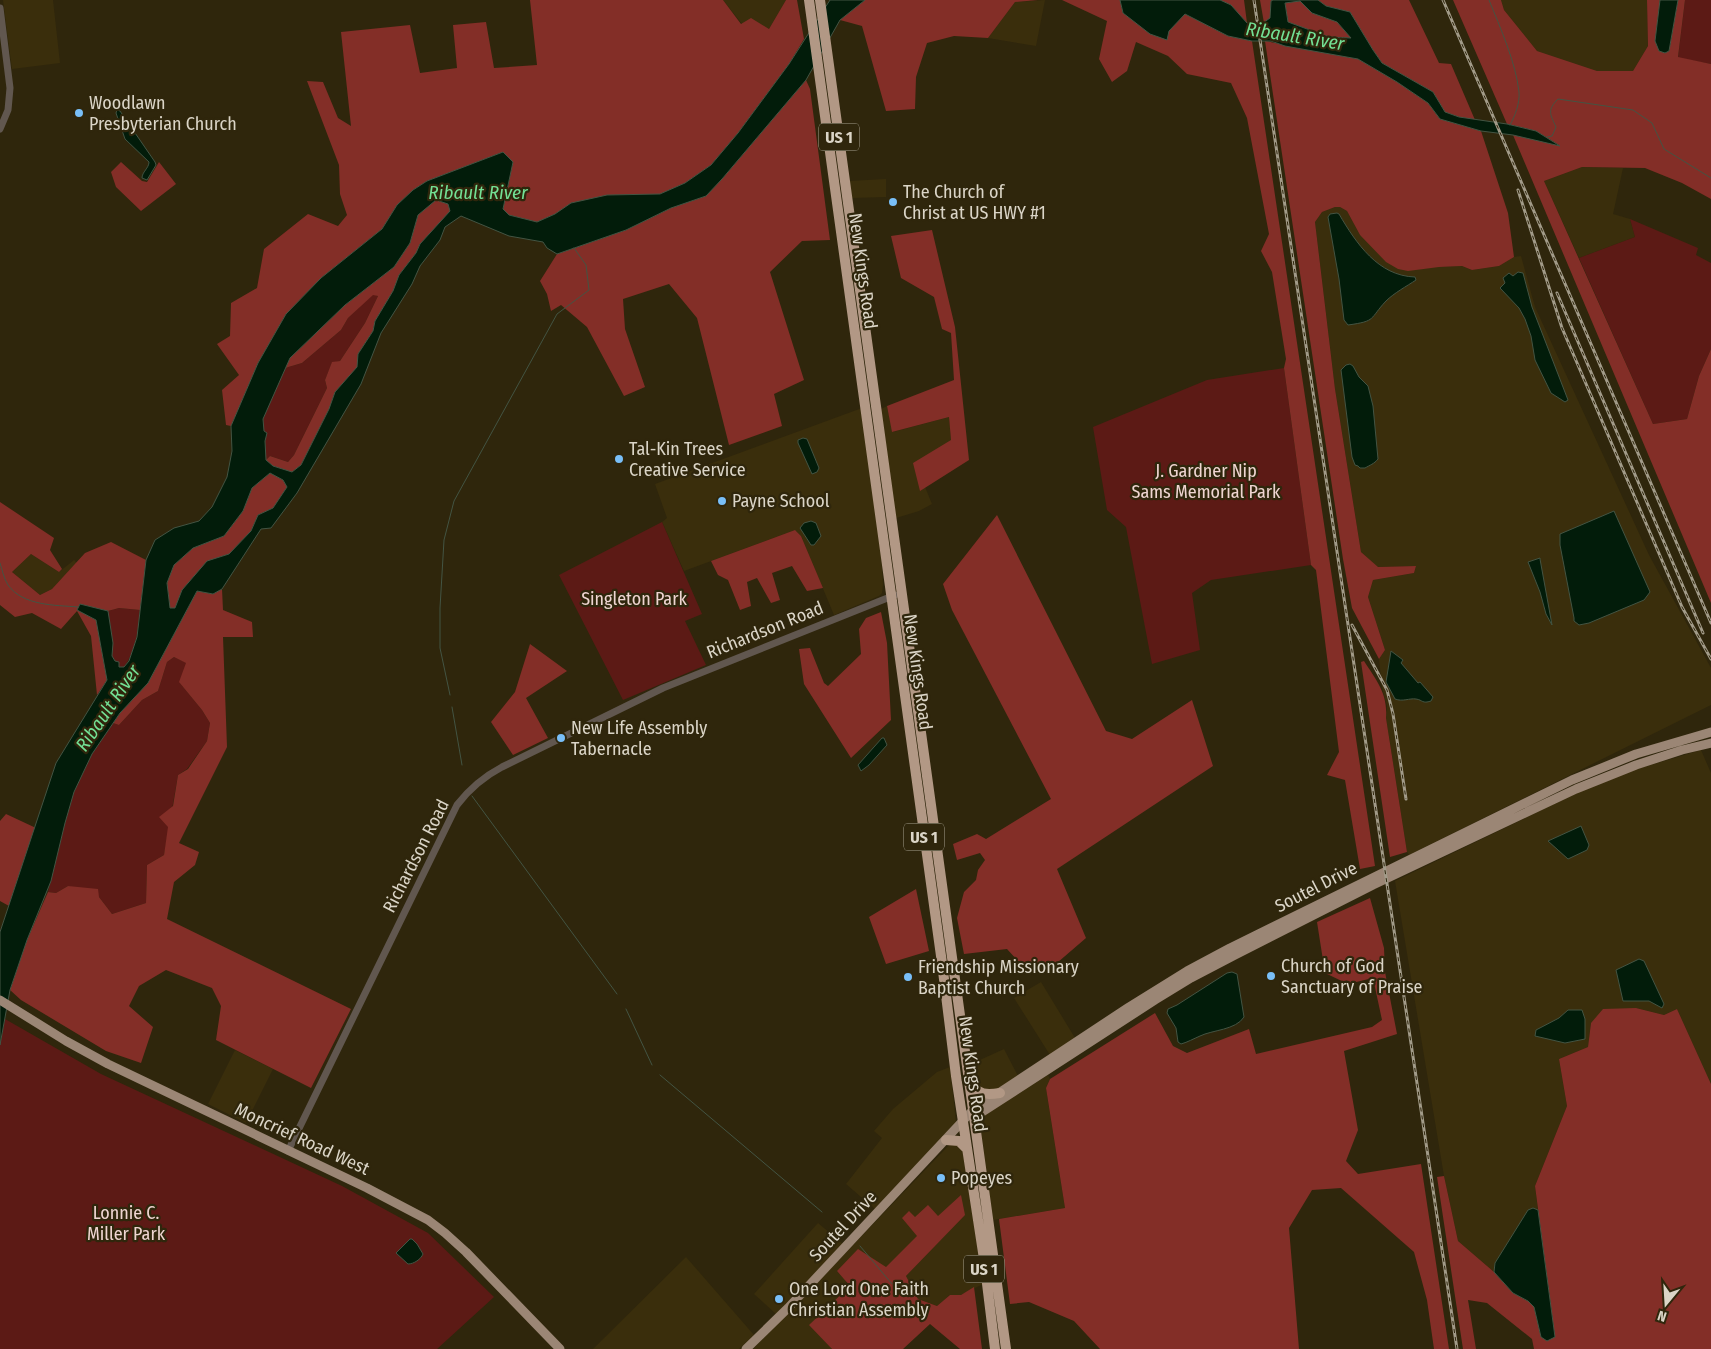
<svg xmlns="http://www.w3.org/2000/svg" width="1711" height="1349" font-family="'Fira Sans Condensed',sans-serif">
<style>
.built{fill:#3a2e0c}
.green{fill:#5c1a15}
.forest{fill:#832e27}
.water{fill:#021c0a;stroke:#435443;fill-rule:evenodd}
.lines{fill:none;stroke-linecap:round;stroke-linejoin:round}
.stream{stroke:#435443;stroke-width:1}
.minor{stroke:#61574f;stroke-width:7}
.major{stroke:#9b8675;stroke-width:9}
.highway{stroke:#b29885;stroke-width:10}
.rail-casing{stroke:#a29b89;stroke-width:3}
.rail{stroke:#2f260c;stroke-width:1;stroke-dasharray:4;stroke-linecap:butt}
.poi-dot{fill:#79bff8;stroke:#2f260c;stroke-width:2}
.labels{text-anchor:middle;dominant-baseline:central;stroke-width:4.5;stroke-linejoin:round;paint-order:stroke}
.shield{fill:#2f260c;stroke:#a7a08f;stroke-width:1}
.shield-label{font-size:16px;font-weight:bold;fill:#dbd5c7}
.poi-label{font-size:18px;fill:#dbd5c7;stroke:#2f260c;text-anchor:start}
.street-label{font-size:18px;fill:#dbd5c7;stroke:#2f260c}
.park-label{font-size:18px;fill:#efd5d1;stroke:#2f260c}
.water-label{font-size:19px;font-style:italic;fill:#73e094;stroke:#2f260c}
</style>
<rect width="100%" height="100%" fill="#2f260c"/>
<path class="built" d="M3,0H53L60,63L12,69Z
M723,0H786L769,29L742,24Z
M1045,0L1036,46L988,38L1015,2Z
M1501,0H1647L1648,46L1633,71H1597L1537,51L1504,10Z
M1582,167L1623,168L1613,214L1630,219L1635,237L1579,258L1544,181Z
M886,179V197L852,198L849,181Z
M1335,207H1340L1347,211L1360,235L1439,267L1462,266L1472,270L1499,266L1514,257L1521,256L1535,307L1649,555L1711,668V705L1409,855L1407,852L1386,718L1387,706L1382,688L1379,659L1385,650L1368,597L1373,580L1414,573L1416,566L1377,567L1361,552L1335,389L1315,222L1322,212Z
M887,406L893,432L949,417L951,440L920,490L925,487L932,504L919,511L896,518L881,409Z
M862,408L881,550L883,585L882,593L879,596L834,615L801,536L795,530L684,571L662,522L667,518L655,484Z
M31,554L59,572L74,560L77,563L52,589L40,595L12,572Z
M1701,750L1711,773V1084L1677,1009L1664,1015L1636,1008L1591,1023L1588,1047L1559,1059L1567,1106L1535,1186L1538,1210L1533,1208L1495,1263L1494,1272L1458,1241L1444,1176L1395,881L1579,792L1634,770Z
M1041,982L1075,1038L1050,1055L1014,998Z
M1004,1049L1018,1076L994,1091L984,1092L973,1081L971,1064Z
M235,1050L273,1069L246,1123L208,1104Z
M950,1067L956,1122L875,1209L846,1184L882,1138L874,1131L893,1109L937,1072Z
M1048,1075L1050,1079L1046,1088L1065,1208L993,1220L980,1122L983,1116Z
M951,1143L962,1145L983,1284L961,1295H950L937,1306L918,1299L906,1276L964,1215L903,1218L918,1236L886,1267L837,1271L851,1286L831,1349H753Z
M818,1223L843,1244L776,1314L754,1294Z
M686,1257L754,1335L739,1349H593Z"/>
<path class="green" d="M1685,0H1711V64L1678,58Z
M1630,219L1698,248L1696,255L1711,263V349L1699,376L1687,419L1653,424L1579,258L1635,237Z
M373,294L378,296L365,323L340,361L332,363L325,380L327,388L294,455L288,462L270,456L266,460L265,441L267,433L264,431L263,419L285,368L302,363L341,330L348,318Z
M1284,368L1311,565L1211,580L1192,593L1200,650L1152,664L1126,527L1107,510L1093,427L1207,380Z
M662,522L702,614L685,621L706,665L623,700L559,575Z
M119,608L140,610C138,630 136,651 124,667H119L112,656L113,643L108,611Z
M174,657L187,663L180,683L202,710L210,723L207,741L187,769L178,775L164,855L147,865L146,903L112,914L99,897L68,886L56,893L48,892L65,823L74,792L92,754L113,723L119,725L142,700L158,691L167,662Z
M5,1019L101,1074L342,1186L428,1233L494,1297L437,1349H0V1045Z"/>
<path class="forest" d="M530,0H723L741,24L751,18L769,29L786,0H797L804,39L789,64L738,133L711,165L685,183L660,194H631L572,203L555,214L537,222L509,215L503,209L513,162L503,152L427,181L413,190L397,205L382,229L321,278L286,314L258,363L231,426L226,425L222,390L239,375L217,344L230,336L231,303L257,288L264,249L308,214L338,226L347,215L340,194L339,165L307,81L323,82L338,118L351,126L341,32L410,25L420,73L457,68L453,25L486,22L494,68L537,65Z
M865,0H1038L1015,2L988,38L954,36L927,43L916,77L915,109L886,111L862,26L840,20Z
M1062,0H1120L1123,13L1167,40L1168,31L1185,14L1228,36L1252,41L1375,866L1360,869L1345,780L1327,775L1339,752L1316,570L1311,565L1284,368L1286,359L1272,272L1261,251L1269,234L1247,118L1231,83L1187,74L1168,56L1136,42L1127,71L1112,82L1099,59L1107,21Z
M1220,0H1244L1247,23L1231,5Z
M1260,0H1273L1271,1L1270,18L1264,23Z
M1318,0H1409L1439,63L1451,64L1475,120L1459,117L1445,112L1433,92L1382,63L1373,50L1350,12L1326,6Z
M1453,0H1501L1504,10L1537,51L1597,71H1633L1648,46L1647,0H1660L1655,42L1669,51L1678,0H1685L1678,57L1711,64V199L1682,183L1645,168L1582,167L1544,181L1653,424L1687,419L1699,376L1711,349V603L1513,135L1559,145L1536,131L1507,124Z
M1300,1L1312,13L1337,22L1351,38L1329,37L1288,22L1285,3Z
M1265,41L1358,59L1397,82L1428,103L1440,119L1481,131L1508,213L1514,257L1499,266L1472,270L1462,266L1439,267L1408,271L1398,269L1386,262L1360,235L1347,211L1340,207H1335L1322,212L1315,222L1335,389L1361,552L1378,567L1416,566L1414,573L1373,580L1368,597L1385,650L1379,659L1352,608L1343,559Z
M806,80L810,89L830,240L802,241L770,272L804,380L774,394L782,426L729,445L697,318L669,284L623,299L625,329L645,387L624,396L587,327L561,305L551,311L547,294L540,281L557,254L626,230L671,208L706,196L722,179Z
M121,162L142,181L147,182L159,162L176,184L141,211L116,187L111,172Z
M436,199L448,204L451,211L420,244L416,253L399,275L393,291L375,321L373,331L358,354V367L335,392L329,409L301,465L292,472L273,466L266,460L270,456L288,462L294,455L327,388L325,380L332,362L340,361L365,323L378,296L373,295L348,318L341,330L302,363L285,368L290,358L345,305L394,267L410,243L418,215Z
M932,230L955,327L969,460L920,491L913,463L951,440L949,417L892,432L887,406L954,380L951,333L942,329L934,297L901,278L891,236Z
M270,473L283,480L287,487L273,508L258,515L251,531L229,554L207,562L182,590L175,608H170L167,583L174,565L193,548L224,536L243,511L252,488Z
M0,502L54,538L50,550L62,569L59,572L31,554L12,572L40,595L52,589L85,553L111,542L146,560L140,610L119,608L108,611L80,604L77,610L96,620L107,680L97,695L91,636L77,611L61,629L32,613L15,617L0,605Z
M997,515L1106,731L1132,739L1192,700L1213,766L1057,869L1086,938L1050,969L1018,961L1007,949L964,954L957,918L964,892L976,880L978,870L985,860L980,853L957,860L953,844L977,834L986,839L1051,799L952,610L943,584Z
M795,530L801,536L823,588L807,591L792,566L772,573L780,600L771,603L757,578L747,582L751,606L740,610L728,580L718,575L711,561Z
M222,589L223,610L252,622L253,637H223L227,747L179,843L199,852L195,865L174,882L167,919L351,1009L311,1088L216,1040L221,1006L212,988L166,970L139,986L129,1006L153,1027L141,1063L106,1051L21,1000L10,990L27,940L48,892L56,893L68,886L98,889L99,897L112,914L146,903L147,865L164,855L168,827L159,817L173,806L178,775L188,769L207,741L210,723L202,710L179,682L186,663L174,657L167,662L158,691L142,700L119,725L113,723L120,713L148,683L197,591L213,594Z
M881,612L887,643L891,720L851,758L804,684L799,649L810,648L824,683L828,686L861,654L859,629L866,618Z
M530,644L567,671L526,698L548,738L513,755L491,722L515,692Z
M1364,661C1377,681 1388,694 1386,718L1407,852L1390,857L1361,662Z
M6,814L36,828L9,906L0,901V821Z
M916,889L929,951L886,964L869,917Z
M1370,898L1384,948L1385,972L1397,1034L1344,1051L1358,1130L1346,1161L1358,1174L1421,1164L1449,1349H1434L1427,1300L1414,1252L1341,1188L1312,1190L1289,1228L1299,1349H1100L1074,1321L1029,1302L1010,1304L999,1219L1065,1208L1046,1088L1050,1079L1155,1013L1173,1046L1187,1053L1249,1029L1256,1054L1372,1027L1382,1020L1373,978L1348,984L1325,973L1317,922Z
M1636,1008L1664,1015L1677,1009L1711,1084V1349H1534L1532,1339L1487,1303L1468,1300L1476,1349H1463L1437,1177L1444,1176L1458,1241L1494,1272L1513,1293L1528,1301L1534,1307L1541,1337H1555L1535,1186L1567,1106L1559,1059L1588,1047L1591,1023L1603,1009Z
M961,1195L965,1215L906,1276L918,1299L937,1306L950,1295H961L974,1287L982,1349H960L930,1324L903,1349H832L809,1325L850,1286L837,1271L858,1249L886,1267L917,1236L902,1218L909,1211L915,1217L928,1205L938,1216Z"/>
<path class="water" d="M830,0H865L840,20L806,80L722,179L706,196L671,208L626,230L557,254L547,248L543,242L509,236L461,216L445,227L440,240L420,266L412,284L381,333L361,384L297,493L271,528L261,529L222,589L213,594L197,591L148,683L120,713L92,754L74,792L65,823L51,881L27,940L10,990L0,1045V932L56,763L107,680L96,620L77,610L80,604L108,611L113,643L112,656L115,661L119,662V667H124L129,661L137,637L146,560L155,540L174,528L199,521L212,507L227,477L232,451L231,426L258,363L286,314L321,278L382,229L397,205L413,190L427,181L503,152L513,162L503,209L509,215L537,222L555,214L571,203L607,195L660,194L685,183L711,165L738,133L789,64ZM436,200L448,204L450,211L420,244L416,253L399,275L393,291L375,321L373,331L358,354L357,367L335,392L329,409L301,465L292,472L273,466L266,460L265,441L267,433L264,431L263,419L290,358L345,305L394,267L410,243L418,215ZM270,473L283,480L287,487L273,508L258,515L251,531L229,554L207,561L182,590L175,608H170L167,583L174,565L193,548L224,536L243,511L252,488Z
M1120,0H1220L1231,5L1247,23H1263L1270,18L1271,1L1273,0H1318L1326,6L1350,12L1373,50L1382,63L1433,92L1445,112L1459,117L1507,124L1536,131L1560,146L1513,135L1481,131L1440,119L1428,103L1397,82L1358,59L1285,46L1271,41H1252L1228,36L1185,14L1169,31L1167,40L1150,34L1123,13ZM1300,1L1312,13L1337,22L1351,38L1329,37L1288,22L1285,3Z
M1660,0H1678L1669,51L1665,53L1659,51L1655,41Z
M117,110L120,111L155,162L156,165L147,180L142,178C142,172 149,168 149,162L125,139L116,113Z
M1337,213L1339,214C1356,243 1378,276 1415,277L1416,280C1407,286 1394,293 1386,301C1369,319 1377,321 1348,325L1344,320L1339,279L1328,217L1330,214Z
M1518,272L1523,273L1532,307L1568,400L1565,402L1551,393L1535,360L1531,336L1525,319L1519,308L1500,288L1505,283L1503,278L1509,273L1513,276Z
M1350,364L1353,366L1359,377L1368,386L1373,406L1378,459C1374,464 1370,465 1365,468H1360L1358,466L1355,465L1352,457L1341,370L1346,365Z
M803,438L807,439L819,468L817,472L812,474L798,443V440Z
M1614,511L1650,592L1644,600L1589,623L1579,625L1574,621V618L1560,545V534Z
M811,521L816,523L821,536L814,545H811L800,528L804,523Z
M1540,558V559L1552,625L1546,614L1540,592L1528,562Z
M1391,651L1403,660L1401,663L1418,683L1420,682L1433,697L1431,701C1422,704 1423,700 1416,699C1409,698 1403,702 1395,699L1386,682Z
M882,738H884L887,745L869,765L861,771L858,765Z
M1581,826L1589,845L1587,850L1568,859L1548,841Z
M1639,959L1644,961L1664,1004L1662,1008L1649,1001H1623L1616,970Z
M1232,972L1237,974L1244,1017C1236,1030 1212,1030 1200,1036C1193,1039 1188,1042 1181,1044L1178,1042L1176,1028L1167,1013L1168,1009L1177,1005L1227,973Z
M1568,1010H1582L1585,1019V1039L1565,1043L1535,1036L1536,1030L1559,1018Z
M1533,1208L1538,1210L1555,1337L1547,1341L1541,1337L1534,1307L1528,1301L1513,1293L1494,1272L1495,1263L1528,1210Z
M410,1239H412L417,1244L423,1254C421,1259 414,1264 408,1264L396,1253Z"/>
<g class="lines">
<path class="stream" d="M1489,0C1500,27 1516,63 1519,92C1520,103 1515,116 1510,125
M1547,137L1552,136L1556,127C1550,114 1547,110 1558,99L1633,110L1652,123L1664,149L1711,178
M0,563C2,569 4,579 8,585C23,606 55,605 78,607
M450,695L440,648V608L444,540L454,501L557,314L589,290L586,265L574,248
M452,707L462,765
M472,796L617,994
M626,1009L652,1065
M660,1075L822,1212
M860,1246L892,1284"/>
<path class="minor" d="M0,8L10,88L8,110L0,129
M288,1151L457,805C470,788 483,777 502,767L663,688L895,595"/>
<path class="major" d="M0,1000L66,1041L108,1064L367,1188L428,1220L445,1233L466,1252L560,1349
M976,1116L1155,1000L1191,978L1235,955L1373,885L1576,789L1636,765L1682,750L1711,743
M746,1349L788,1308L973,1110L1129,1007L1187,971L1230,948L1572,780L1636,754L1711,732"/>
<path class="highway" d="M809,0L942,963L956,1076L984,1259L995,1349
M820,0L1006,1349
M970,1083C979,1095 986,1095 1000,1093
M946,1140L959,1141L966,1148"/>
<g class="rail-casing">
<path id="rail" d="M1254,0L1457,1349
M1443,0L1711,623
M1518,190L1562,328L1673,586L1682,607L1711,659
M1557,293L1703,633
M1352,625L1387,690L1393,714L1406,799"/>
</g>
<use href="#rail" class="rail"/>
</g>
<g class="poi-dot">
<circle cx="79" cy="113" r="5"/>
<circle cx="893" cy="202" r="5"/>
<circle cx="619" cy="459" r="5"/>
<circle cx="722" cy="501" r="5"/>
<circle cx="561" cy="738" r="5"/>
<circle cx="1271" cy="976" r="5"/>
<circle cx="908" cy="977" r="5"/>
<circle cx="941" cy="1178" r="5"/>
<circle cx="779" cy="1299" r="5"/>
</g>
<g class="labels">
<g class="shield">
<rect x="819" y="123.5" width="40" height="27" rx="4"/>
<rect x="904" y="823.5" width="40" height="27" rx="4"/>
<rect x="964" y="1255.5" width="40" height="27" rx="4"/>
</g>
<g class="shield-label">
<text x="839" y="137">US 1</text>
<text x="924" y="837">US 1</text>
<text x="984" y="1269">US 1</text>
</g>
<g class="poi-label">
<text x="89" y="103">Woodlawn<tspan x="89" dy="21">Presbyterian Church</tspan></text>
<text x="903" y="192">The Church of<tspan x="903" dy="21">Christ at US HWY #1</tspan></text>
<text x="629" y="449">Tal-Kin Trees<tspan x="629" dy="21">Creative Service</tspan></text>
<text x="732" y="501">Payne School</text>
<text x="571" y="728">New Life Assembly<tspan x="571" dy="21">Tabernacle</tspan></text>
<text x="1281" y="966">Church of God<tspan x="1281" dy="21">Sanctuary of Praise</tspan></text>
<text x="918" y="967">Friendship Missionary<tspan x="918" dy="21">Baptist Church</tspan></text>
<text x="951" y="1178">Popeyes</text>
<text x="789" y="1289">One Lord One Faith<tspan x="789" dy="21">Christian Assembly</tspan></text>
</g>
<g class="street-label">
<text transform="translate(863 271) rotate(82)">New Kings Road</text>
<text transform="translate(765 630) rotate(-22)">Richardson Road</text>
<text transform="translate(918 672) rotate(82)">New Kings Road</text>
<text transform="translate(416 856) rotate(-63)">Richardson Road</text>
<text transform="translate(1316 887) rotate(-27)">Soutel Drive</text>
<text transform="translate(973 1074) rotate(82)">New Kings Road</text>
<text transform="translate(302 1139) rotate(25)">Moncrief Road West</text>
<text transform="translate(843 1226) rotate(-47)">Soutel Drive</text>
</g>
<g class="park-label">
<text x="1206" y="471">J. Gardner Nip<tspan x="1206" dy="21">Sams Memorial Park</tspan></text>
<text x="634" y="599">Singleton Park</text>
<text x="126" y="1213">Lonnie C.<tspan x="126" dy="21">Miller Park</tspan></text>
</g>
<g class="water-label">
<text transform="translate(1295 36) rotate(9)">Ribault River</text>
<text x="478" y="192">Ribault River</text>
<text transform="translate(108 708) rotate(-56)">Ribault River</text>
</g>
</g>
<g transform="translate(1666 1304) rotate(198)" stroke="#2f260c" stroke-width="4" paint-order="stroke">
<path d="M0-4L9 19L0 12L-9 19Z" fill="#dbd5c7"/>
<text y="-8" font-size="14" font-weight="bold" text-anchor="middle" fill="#dbd5c7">N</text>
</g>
</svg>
